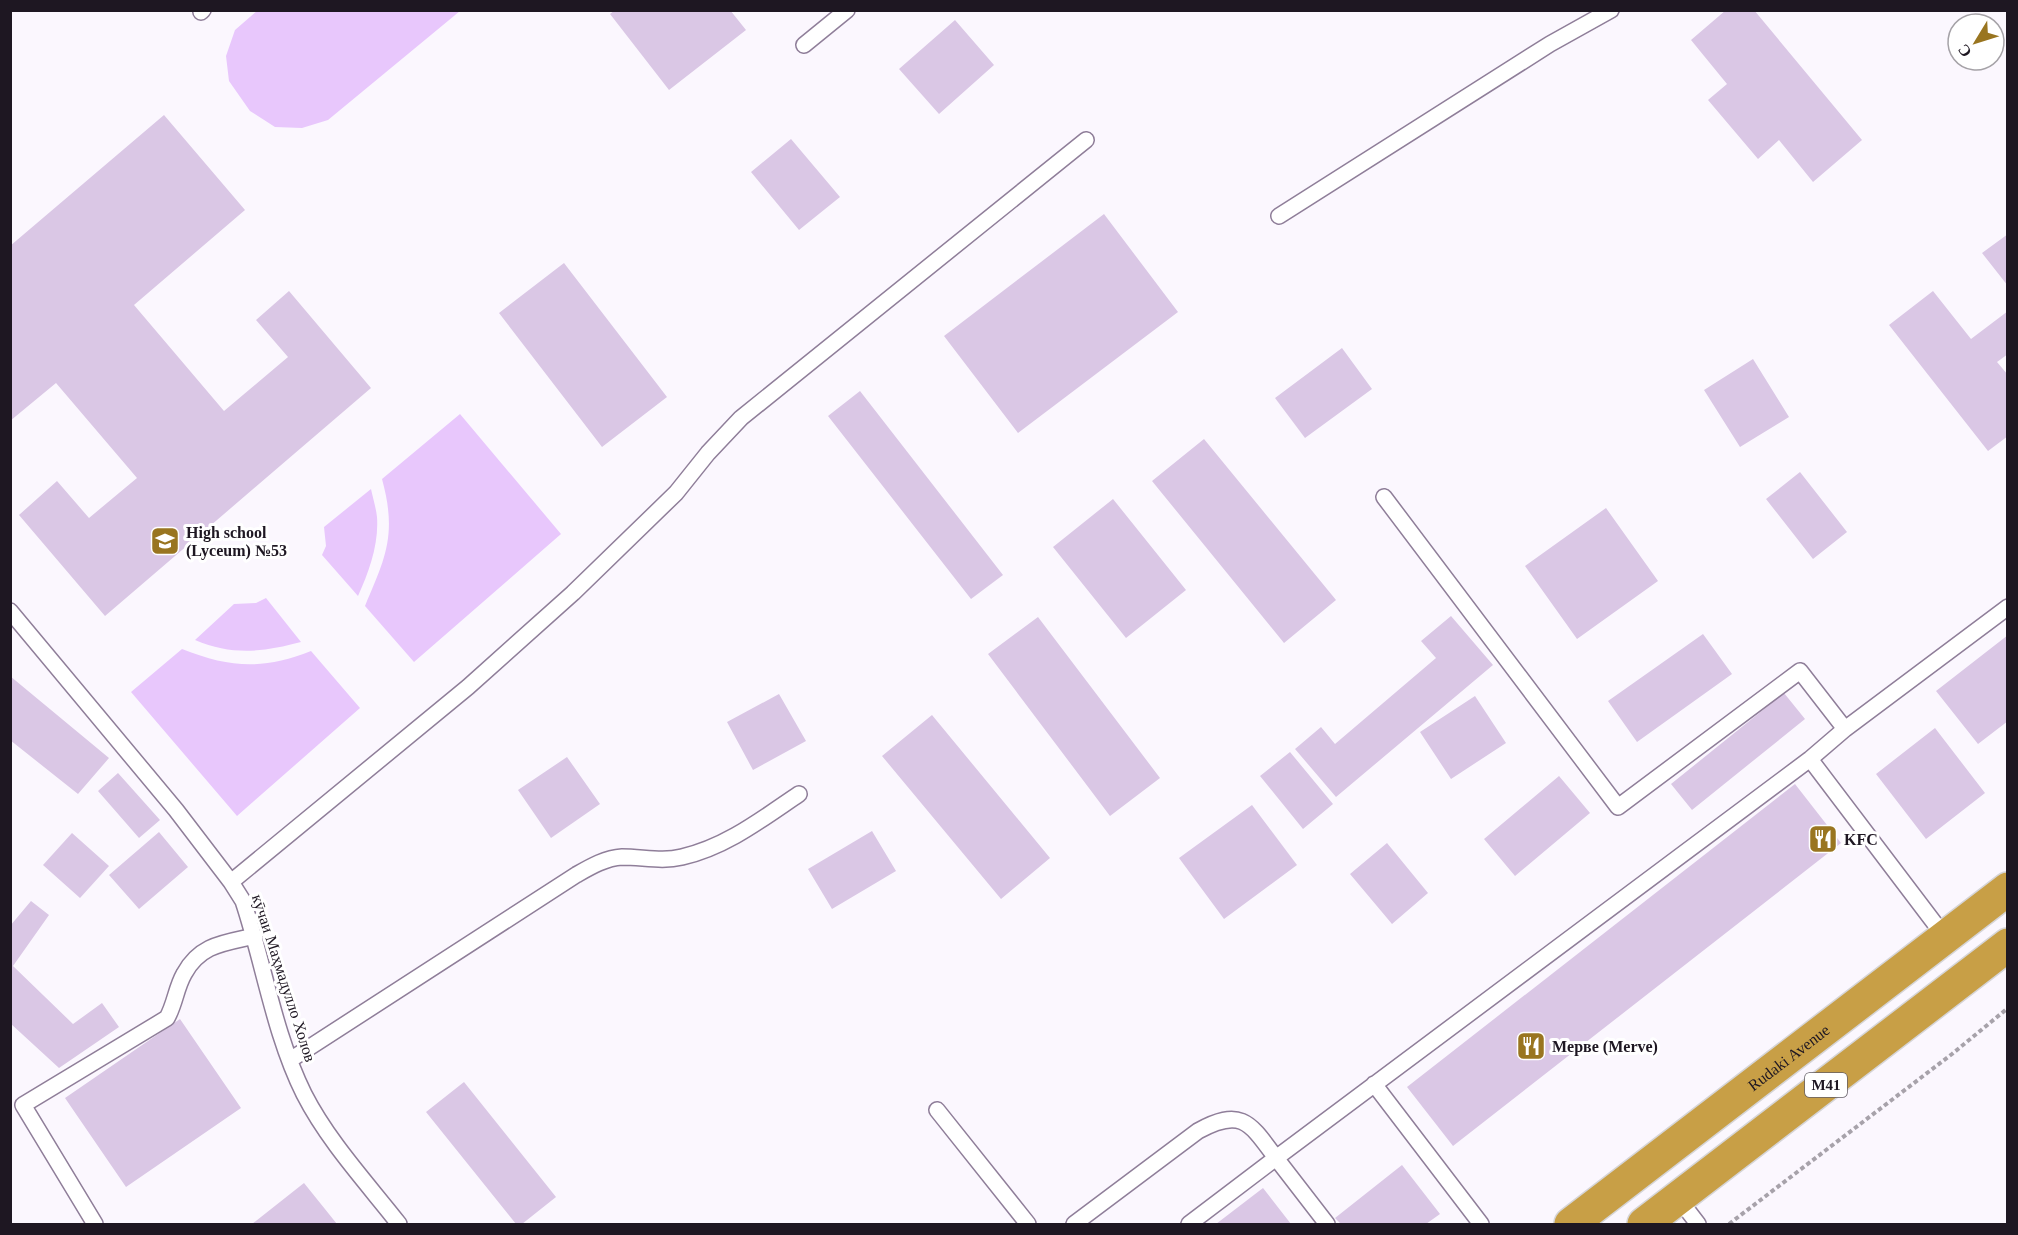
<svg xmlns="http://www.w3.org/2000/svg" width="2018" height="1235" font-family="'Times New Roman',serif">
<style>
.green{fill:#e8c7fc}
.building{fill:#dac7e5}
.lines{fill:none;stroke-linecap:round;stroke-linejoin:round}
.lane-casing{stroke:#8f7e99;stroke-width:18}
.highway-casing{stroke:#d6d5d7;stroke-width:36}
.path{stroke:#a7a2aa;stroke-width:4;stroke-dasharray:4.5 3;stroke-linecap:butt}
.lane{stroke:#fff;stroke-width:15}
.highway{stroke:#c89f46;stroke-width:33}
.labels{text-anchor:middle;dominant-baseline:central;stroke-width:6;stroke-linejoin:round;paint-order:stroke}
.shield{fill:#fff;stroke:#625d64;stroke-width:1.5}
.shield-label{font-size:15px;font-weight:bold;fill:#1e1722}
.poi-label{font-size:16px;font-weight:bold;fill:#1e1722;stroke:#fff;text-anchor:start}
.street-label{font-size:16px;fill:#1e1722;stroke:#fff}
</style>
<rect width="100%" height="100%" fill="#fbf7fe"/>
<path class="green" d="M257,11V10L460,11L328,120L302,128L275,127L250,111L229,81L226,56L235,30Z
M460,414L561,534L414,662L365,606C386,557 397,534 382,479Z
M371,489C373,498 376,508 377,517C379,544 369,572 358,596L322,555L326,546L324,527Z
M266,598L301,642C263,652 233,656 195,640L234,604L256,603Z
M182,649C230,668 263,670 311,651L360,708L237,816L131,692Z"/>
<path class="building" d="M615,10H730L746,30L669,90L610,14Z
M1726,10H1754L1862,140L1813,182L1779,140L1758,159L1708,100L1727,84L1691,40Z
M955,20L994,65L939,114L899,69Z
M164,115L245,210L134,305L224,411L288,357L256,320L289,291L371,388L105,616L19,515L57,481L89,518L137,478L56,383L10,421V246Z
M791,139L840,197L799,230L751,172Z
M1104,214L1178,312L1018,433L944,336Z
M2008,234V286L1982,253Z
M564,263L667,397L602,447L499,313Z
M1933,291L1971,339L2008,311V354L1997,362L2008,375V436L1988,451L1889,325Z
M1342,348L1372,389L1305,438L1275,398Z
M1753,359L1789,417L1740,447L1704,390Z
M860,391L1003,575L971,599L828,416Z
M1204,439L1336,600L1284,643L1152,481Z
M1800,472L1847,532L1813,559L1766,499Z
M1113,499L1186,590L1126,638L1053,547Z
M1606,508L1658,581L1577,639L1525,566Z
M1451,616L1493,665L1336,797L1295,749L1321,727L1335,744L1436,658L1421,641Z
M1038,617L1160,778L1110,816L988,654Z
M1703,634L1732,674L1637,742L1608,701Z
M2008,635V721L1978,744L1936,691Z
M10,676L109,758L78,794L10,740Z
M1784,693L1805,719L1692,810L1671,784Z
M779,694L806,741L753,770L727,722Z
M1475,696L1506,743L1451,779L1420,732Z
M932,715L1050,858L1001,899L882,756Z
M1935,728L1985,793L1926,839L1876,774Z
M1290,752L1333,804L1303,829L1260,776Z
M567,757L600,804L551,838L518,790Z
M118,773L160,820L139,838L98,791Z
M1559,776L1590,813L1515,876L1484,839Z
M1795,784L1841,843L1453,1146L1407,1087Z
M1252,805L1297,865L1224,919L1179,858Z
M872,831L896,871L832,909L808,869Z
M159,832L188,867L139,909L109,875Z
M72,833L109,866L80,898L43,865Z
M1387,843L1428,893L1392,924L1350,874Z
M31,901L49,915L13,966L73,1024L102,1003L119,1027L59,1068L10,1023V926Z
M180,1019L241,1108L126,1187L65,1098Z
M464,1082L556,1197L522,1224H516L426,1112Z
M1402,1165L1440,1214L1426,1224H1341L1335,1218Z
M304,1183L337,1224H252Z
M1263,1188L1291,1224H1216Z"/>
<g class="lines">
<g class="lane-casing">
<path id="lane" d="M201,12L203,10
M804,45L847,10
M1279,216L1550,44L1611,10
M1384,497L1618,807L1800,671L1845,729
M10,611L176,810L231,882L243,901C264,964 274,1034 304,1094C328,1141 366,1182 399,1224
M1810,759L1945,937
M231,882L468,687L573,593L676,493L708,453L741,418L1086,140
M290,1060L576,875C590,867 605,858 622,857C643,857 662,862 682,857C726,847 762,819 799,794
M1374,1084L1481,1224
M937,1110L1028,1224
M1678,1198L1698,1224
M95,1224L23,1105L167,1018C175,1004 176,988 184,974C200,944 225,943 255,936
M1074,1224L1198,1131C1242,1107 1250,1123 1276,1158L1810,759L1845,729L2008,607
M1189,1224L1276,1158L1327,1224"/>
</g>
<g class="highway-casing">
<g id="highway">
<path id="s1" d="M1571,1224L2008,889"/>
<path d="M1644,1224L2008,945"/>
</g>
</g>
<path class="path" d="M1729,1224L1952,1054L2008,1008"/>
<use href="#lane" class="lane"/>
<use href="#highway" class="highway"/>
</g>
<defs>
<g id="school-square" transform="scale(1.5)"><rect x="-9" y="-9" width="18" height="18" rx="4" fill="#997520" stroke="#fff"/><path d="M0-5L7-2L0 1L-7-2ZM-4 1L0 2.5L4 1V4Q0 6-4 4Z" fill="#fff"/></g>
<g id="restaurant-square" transform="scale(1.5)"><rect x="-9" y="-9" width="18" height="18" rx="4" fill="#997520" stroke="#fff"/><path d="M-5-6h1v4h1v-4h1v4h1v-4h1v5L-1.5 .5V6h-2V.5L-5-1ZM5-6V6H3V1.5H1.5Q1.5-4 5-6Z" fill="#fff"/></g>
</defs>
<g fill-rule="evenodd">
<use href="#school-square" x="165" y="541"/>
<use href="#restaurant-square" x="1823" y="839"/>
<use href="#restaurant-square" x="1531" y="1046"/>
</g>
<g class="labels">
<rect class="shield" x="1805" y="1073" width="42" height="24" rx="4.5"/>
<g class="shield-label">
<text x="1826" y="1085">M41</text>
</g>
<g class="poi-label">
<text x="186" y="532">High school<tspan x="186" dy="18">(Lyceum) №53</tspan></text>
<text x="1844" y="839">KFC</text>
<text x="1552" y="1046">Mерве (Merve)</text>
</g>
<g class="street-label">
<text transform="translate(284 978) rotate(72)">кӯчаи Маҳмадулло Холов</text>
<text stroke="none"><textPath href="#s1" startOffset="274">Rudaki Avenue</textPath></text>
</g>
</g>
<rect width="2018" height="1235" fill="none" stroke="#1e1722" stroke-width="24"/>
<g transform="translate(1976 42) rotate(232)"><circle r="28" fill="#ffffff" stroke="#a5a2a7" stroke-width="1.5"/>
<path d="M0-4.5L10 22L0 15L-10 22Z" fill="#997520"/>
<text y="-9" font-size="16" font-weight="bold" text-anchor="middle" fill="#1e1722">С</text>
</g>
</svg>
